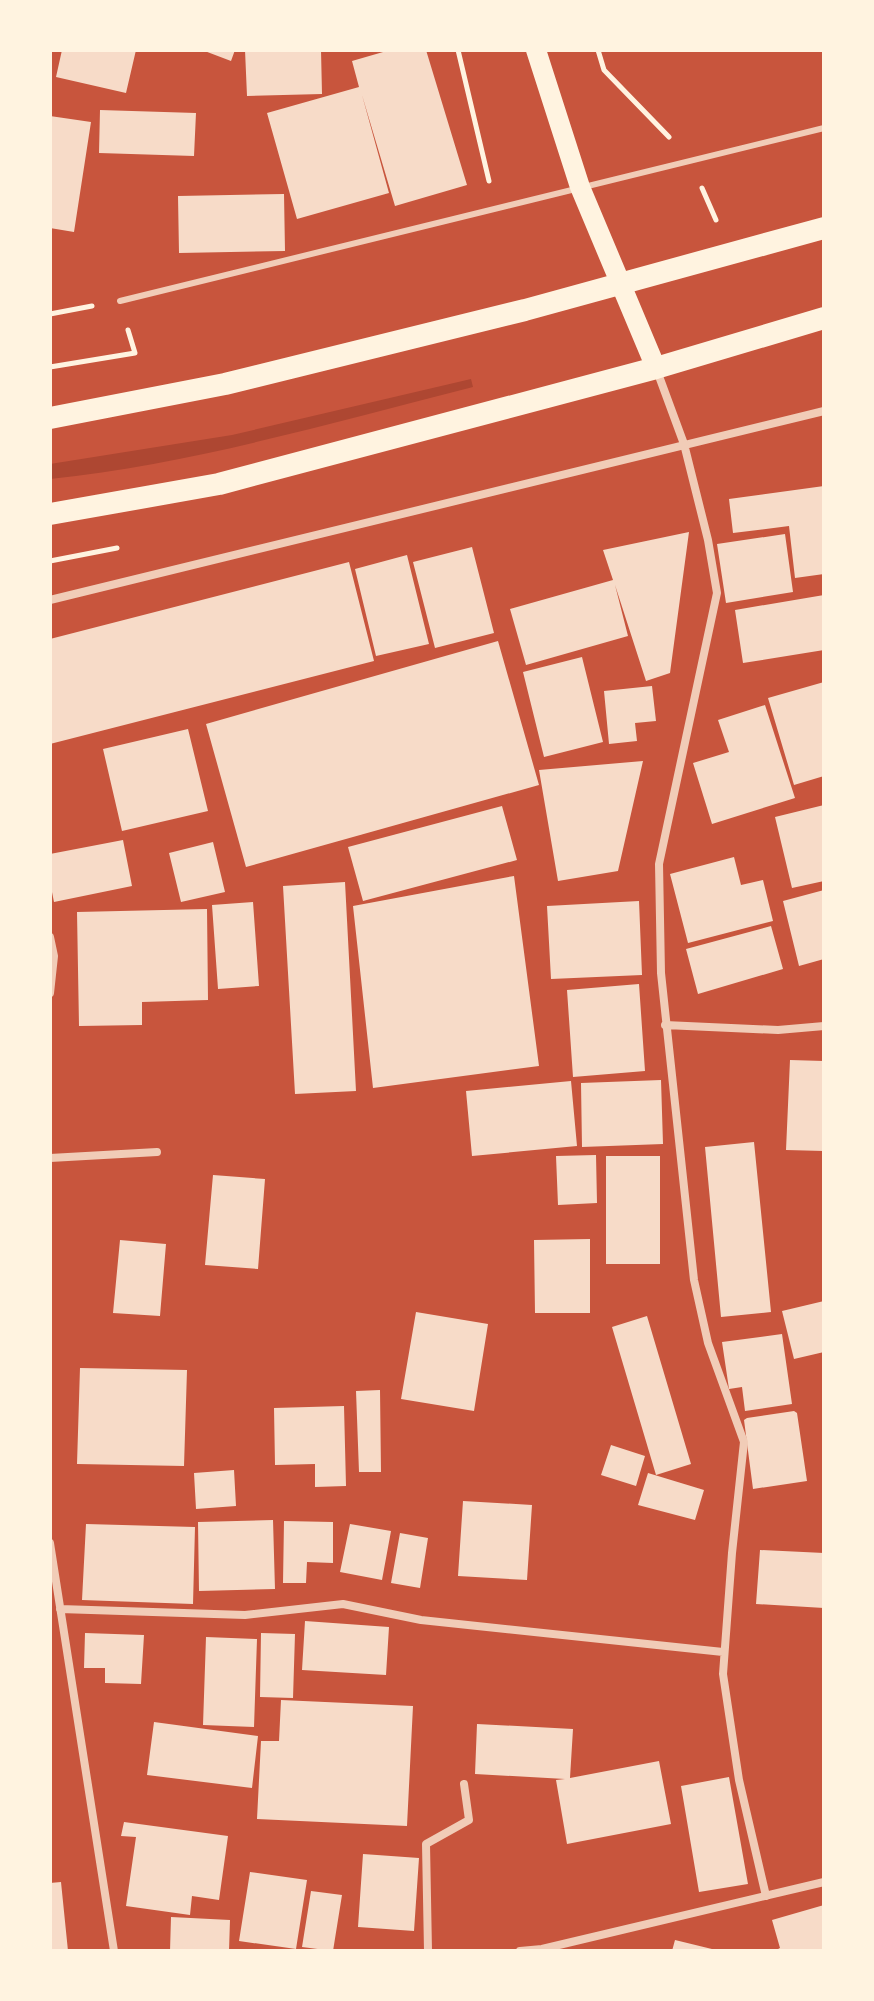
<svg xmlns="http://www.w3.org/2000/svg" width="874" height="2001" font-family="Mulish,sans-serif">
<style>
.green{fill:#ae4732}
.building{fill:#f7dbc8}
.lines{fill:none;stroke-linecap:round;stroke-linejoin:round}
.path{stroke:#fff3e0;stroke-width:5}
.service{stroke:#f1ccb7;stroke-width:6}
.minor{stroke:#f1ccb7;stroke-width:8}
.primary{stroke:#fff3e0;stroke-width:20}
.trunk{stroke:#fff3e0;stroke-width:22}
</style>
<rect width="100%" height="100%" fill="#c8553d"/>
<path class="green" d="M471,379L473,387C334,422 193,464 50,479V464L232,435Z"/>
<path class="building" d="M62,50H136L126,93L56,77Z
M202,50H235L231,61Z
M245,50H321L322,94L247,96Z
M390,50H426L467,185L395,206L362,95L389,193L297,219L267,113L359,87L352,61Z
M100,110L196,113L194,156L99,153Z
M50,116L91,122L74,232L50,228Z
M284,194L285,251L179,253L178,196Z
M824,486V574L795,578L789,526L733,533L729,499Z
M689,532L670,673L646,681L615,585L628,636L526,665L510,609L613,580L603,550Z
M785,534L793,592L726,603L717,544Z
M472,547L494,633L435,648L413,562Z
M407,555L429,644L376,656L355,569Z
M349,562L374,661L50,744V639Z
M824,595V650L743,663L735,610Z
M498,641L539,785L246,867L206,724Z
M582,657L603,742L544,757L523,672Z
M824,682V776L794,785L768,698Z
M652,686L656,721L635,723L637,741L609,744L604,691Z
M765,705L795,798L712,824L693,763L729,752L718,720Z
M188,729L208,811L122,831L103,749Z
M643,761L618,871L558,881L539,770Z
M824,805V881L792,888L775,817Z
M502,806L517,860L363,901L348,847Z
M123,840L132,886L54,902L50,882V854Z
M213,842L225,892L181,902L169,853Z
M734,857L741,885L763,880L773,921L688,943L670,874Z
M514,876L539,1066L373,1088L353,906Z
M345,882L356,1091L295,1094L283,886Z
M824,890V959L799,966L783,901Z
M639,901L642,975L551,979L547,906Z
M253,902L259,986L218,989L212,905Z
M207,909L208,1000L142,1002V1025L79,1026L77,912Z
M771,926L783,969L698,994L686,949Z
M639,984L645,1071L573,1077L567,990Z
M790,1060L824,1061V1151L786,1150Z
M661,1080L663,1144L582,1147L581,1083Z
M571,1081L577,1146L472,1156L466,1091Z
M754,1142L771,1312L721,1317L705,1147Z
M596,1155L597,1203L558,1205L556,1156Z
M606,1156H660V1264H606Z
M213,1175L265,1179L258,1269L205,1265Z
M590,1239V1313H535L534,1240Z
M120,1240L166,1244L160,1316L113,1313Z
M824,1301V1352L794,1359L782,1311Z
M416,1312L488,1324L474,1411L401,1399Z
M647,1316L691,1464L656,1475L612,1327Z
M782,1334L792,1404L745,1411L742,1387L729,1389L722,1342Z
M80,1368L187,1370L184,1466L77,1464Z
M380,1390L381,1472H359L356,1391Z
M344,1406L346,1486L315,1487V1464L275,1465L274,1408Z
M794,1411L797,1413L807,1481L753,1489L744,1420L747,1418Z
M611,1445L645,1456L636,1486L601,1475Z
M234,1470L236,1506L196,1509L194,1473Z
M648,1473L704,1490L695,1520L638,1505Z
M463,1501L532,1505L527,1580L458,1576Z
M273,1520L275,1589L199,1591L198,1522Z
M284,1521L333,1522V1563L307,1562L306,1583H283Z
M86,1524L195,1527L193,1604L82,1600Z
M350,1524L391,1531L382,1580L340,1572Z
M400,1533L428,1538L420,1588L391,1583Z
M760,1550L824,1553V1608L756,1604Z
M305,1621L389,1627L386,1675L302,1670Z
M85,1633L144,1635L141,1684L105,1683V1668H84Z
M261,1633L295,1634L293,1698L260,1697Z
M206,1637L257,1639L254,1727L203,1725Z
M281,1700L413,1706L407,1826L257,1819L261,1741H279Z
M154,1722L258,1736L252,1788L147,1775Z
M477,1724L573,1729L570,1778L659,1761L671,1824L567,1844L556,1780L565,1779L475,1774Z
M729,1777L748,1884L699,1892L681,1786Z
M124,1822L228,1836L219,1900L192,1896L190,1915L126,1906L136,1837L121,1836Z
M363,1854L419,1858L414,1931L358,1927Z
M250,1872L307,1880L296,1949L239,1941Z
M61,1882L68,1951H50V1883Z
M311,1891L342,1895L333,1951L302,1947Z
M824,1905V1951H774L780,1948L772,1920Z
M171,1917L230,1920L229,1951H170Z
M675,1940L716,1950L715,1951H672Z"/>
<g class="lines">
<path class="path" d="M458,50L489,181
M598,50L604,70L669,137
M702,188L716,220
M50,314L92,306
M50,367L135,353L128,330
M50,561L117,548"/>
<path class="service" d="M120,301L824,128"/>
<path class="minor" d="M656,368L684,444L708,540L717,593L659,864L661,973L694,1280L708,1343L744,1442L732,1553L723,1674L739,1780L766,1896
M50,600L824,411
M50,937L54,956L50,993
M665,1025L778,1030L824,1026
M50,1158L157,1152
M50,1543L114,1951
M60,1609L245,1615L343,1604L421,1620L723,1652
M428,1951L426,1844L469,1820L464,1784
M520,1951L542,1949L824,1882"/>
<path class="primary" d="M536,50L580,187L656,368"/>
<path class="trunk" d="M50,418L225,384L525,310L824,228
M50,514L219,484L656,368L824,318"/>
</g>
<rect width="874" height="2001" fill="none" stroke="#fff3e0" stroke-width="104"/>
</svg>
